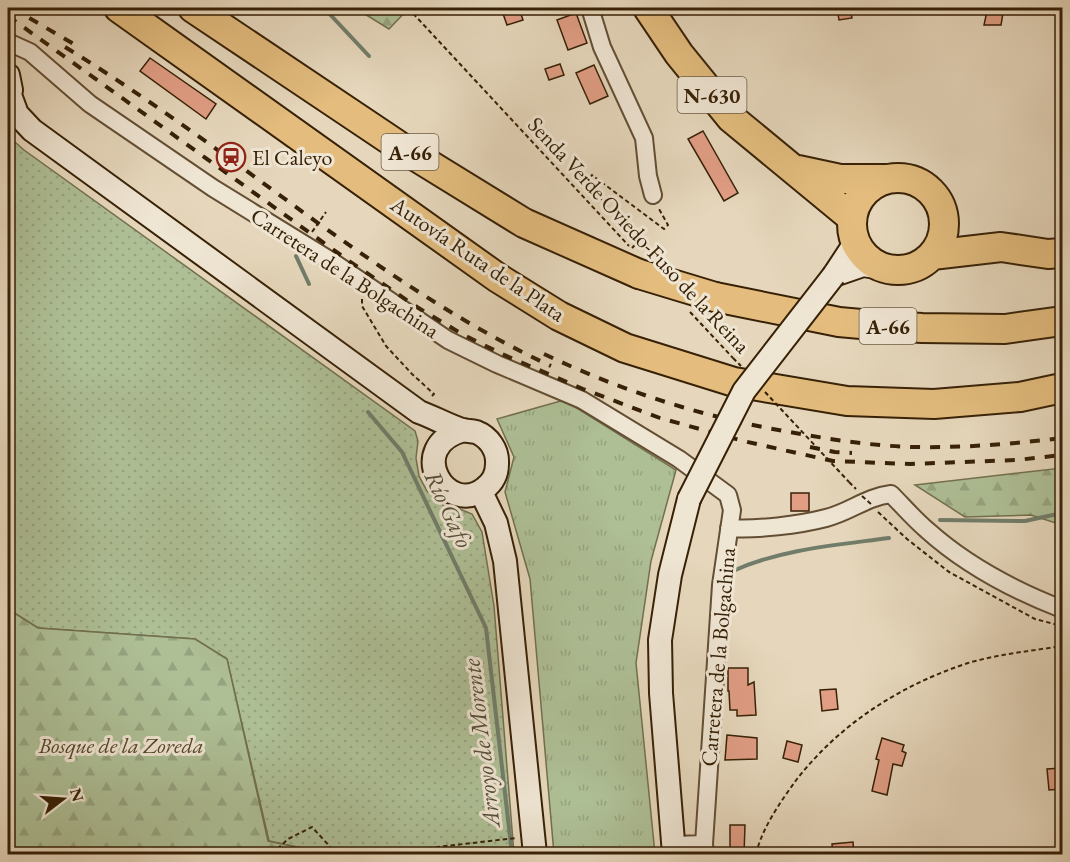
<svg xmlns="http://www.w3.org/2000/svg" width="1070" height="862" font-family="'EB Garamond',serif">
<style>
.grass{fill:url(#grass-dots);stroke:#72704e;stroke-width:1.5}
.forest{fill:url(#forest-firs);stroke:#72704e;stroke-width:1.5}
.park{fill:url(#park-tufts);stroke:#72704e;stroke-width:1.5}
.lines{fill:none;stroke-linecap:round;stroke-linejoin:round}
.stream{stroke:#717d6a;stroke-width:4}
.building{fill:#e19e85;stroke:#372106;stroke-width:1.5}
.street-casing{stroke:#634e34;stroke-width:20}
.secondary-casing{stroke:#372106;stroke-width:26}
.highway-casing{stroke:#372106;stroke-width:32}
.path{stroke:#372106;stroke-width:2;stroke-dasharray:4.5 3;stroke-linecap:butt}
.street{stroke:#efe5d3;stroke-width:16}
.secondary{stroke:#efe5d3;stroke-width:22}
.highway{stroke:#e3bc7e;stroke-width:28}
.rail{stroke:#372106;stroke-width:4;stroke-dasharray:10 10;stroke-linecap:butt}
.secondary-bridge-casing{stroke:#372106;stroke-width:26;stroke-linecap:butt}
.highway-bridge-casing{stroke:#372106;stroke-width:32;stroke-linecap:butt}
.path-bridge{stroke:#372106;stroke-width:2;stroke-dasharray:4.5 3;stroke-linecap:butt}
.secondary-bridge{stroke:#efe5d3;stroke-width:22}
.highway-bridge{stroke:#e3bc7e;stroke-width:28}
.labels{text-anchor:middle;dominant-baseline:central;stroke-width:6;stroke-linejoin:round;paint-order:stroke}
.shield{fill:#efe5d3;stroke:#6e5c44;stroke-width:1.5}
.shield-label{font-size:21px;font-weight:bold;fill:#372106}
.poi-label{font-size:22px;fill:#372106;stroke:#efe5d3;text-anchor:start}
.street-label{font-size:22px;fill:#372106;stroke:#efe5d3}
.park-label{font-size:22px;font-style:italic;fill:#55482a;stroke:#efe5d3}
.water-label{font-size:24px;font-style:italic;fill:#544f38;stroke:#efe5d3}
</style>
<defs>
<pattern id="grass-dots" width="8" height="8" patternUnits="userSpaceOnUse" patternTransform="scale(1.5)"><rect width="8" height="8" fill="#aebf96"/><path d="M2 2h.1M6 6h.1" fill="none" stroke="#96a480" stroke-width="1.8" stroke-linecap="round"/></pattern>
<pattern id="forest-firs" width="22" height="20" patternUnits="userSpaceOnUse" patternTransform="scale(1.5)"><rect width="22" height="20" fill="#aebf96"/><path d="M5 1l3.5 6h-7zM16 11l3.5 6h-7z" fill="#96a480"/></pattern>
<pattern id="park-tufts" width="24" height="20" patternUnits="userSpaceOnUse" patternTransform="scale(1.5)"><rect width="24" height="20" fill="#aebf96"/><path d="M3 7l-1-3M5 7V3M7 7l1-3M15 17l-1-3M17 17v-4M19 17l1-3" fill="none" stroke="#96a480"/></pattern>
</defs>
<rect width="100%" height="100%" fill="#e6d7bc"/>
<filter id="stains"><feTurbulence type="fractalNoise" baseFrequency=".00333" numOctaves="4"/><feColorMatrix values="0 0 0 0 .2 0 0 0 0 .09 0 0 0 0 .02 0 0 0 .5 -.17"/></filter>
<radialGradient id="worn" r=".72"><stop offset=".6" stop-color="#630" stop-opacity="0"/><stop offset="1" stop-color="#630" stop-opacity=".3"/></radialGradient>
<path class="grass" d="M8,136L24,150L415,431L418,441L416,458L419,476L427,491L445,507L460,509L472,514L482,532L494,606L514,854H330L269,841L227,659L195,639L38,628L8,609Z"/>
<path class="forest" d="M351,8H409L389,29L360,11Z
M1062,468V525L1031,515L965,517L915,485Z
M8,609L38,628L195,639L227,659L268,841L330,854H8Z"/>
<path class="park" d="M564,400L676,470L651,561L636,663L655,854H554L530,579L505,492L514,457L497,419Z"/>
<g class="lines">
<path class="stream" d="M324,8L369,56
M296,256L309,284
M368,412L402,452L486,628L512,854
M940,520L1025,521L1062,513
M733,571C781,549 837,545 889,538"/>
</g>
<path class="building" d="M501,8H519L523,20L507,25Z
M837,8H850L852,18L839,20Z
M987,11L1003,13L1001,25H984Z
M576,13L587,43L568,50L557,20Z
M150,58L216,104L206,119L140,71Z
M560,64L564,75L549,80L545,69Z
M594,65L608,96L590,104L576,73Z
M703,131L738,193L724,201L688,139Z
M791,493H809V511H791Z
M728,668H748V685L754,682L756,715L737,716V710H730L729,691H728Z
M836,689L838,709L822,711L820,690Z
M727,735L757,738V759L725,760Z
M882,738L904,745L902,751L906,753L902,766L893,764L887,795L872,791L879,760L876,759Z
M787,741L802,745L798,762L783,758Z
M1062,768V789L1049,790L1047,769Z
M730,825H745L744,855H730Z
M853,842L854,855H833L832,844Z"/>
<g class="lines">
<g class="street-casing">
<path id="street" d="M590,8L602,47L644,138L648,176L653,195
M8,42L30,52L90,104L213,188L333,262L448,340L497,364L582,400L679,459L728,495L732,510L721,585L704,844L705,854
M729,528C757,530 799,525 826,518C850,512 866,497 891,494C903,506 914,519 927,530C967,566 1013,590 1062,609
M674,845L704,844"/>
</g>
<g class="secondary-casing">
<path id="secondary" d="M8,75L11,90L8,105
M10,95L17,114L32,130L419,412C433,417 447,425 462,430C466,431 471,431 476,432C489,437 498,450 497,464C497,474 493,482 485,488C447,519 403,446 464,430
M834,275L863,265L883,268
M834,275L855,243
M481,492L496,523L505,561L535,854
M674,854L661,693L660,640L670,575L689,499"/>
</g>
<g class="highway-casing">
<path id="highway" d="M119,8L498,278L559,316L625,348L734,382L847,401L934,404L1020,397L1062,388
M193,8L399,146L524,223L639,274
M648,8L679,54L731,118L851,217
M798,170L840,179H885
M852 224a46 46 0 1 1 92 0a46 46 0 1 1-92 0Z
M932,255L1001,247L1048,254L1062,253
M715,297L839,322L872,325L922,328L1005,329L1062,321"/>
</g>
<path class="path" d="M408,8L629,246
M312,232L326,212
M632,248L636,244L587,180L592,175L664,229L668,225L659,209
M362,299V306L386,346L412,374L434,394L430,398
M690,312L733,358
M849,482L856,489
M878,512L907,539L949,572L1035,619L1062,626
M272,854L288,839L312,827L333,850L347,854
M376,854L516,838
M756,854C762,828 781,801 797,779C841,723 901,685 968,663C999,654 1031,651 1062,646"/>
<use href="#street" class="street"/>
<use href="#secondary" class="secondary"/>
<use href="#highway" class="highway"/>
<path class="rail" d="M12,8L79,47
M8,16L349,261L417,307L462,334L502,354L583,389L660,418L743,441L833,461L910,464L1017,460L1062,455
M65,47C150,99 230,159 311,218C388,273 465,326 551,366
M544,354C626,393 707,418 795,433C834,440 874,446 913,447C963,448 1013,444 1062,438
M810,447L835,452L852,453"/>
<g class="secondary-bridge-casing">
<path id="secondary-bridge" d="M689,499L744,391L834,275"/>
</g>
<g class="highway-bridge-casing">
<path id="highway-bridge" d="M639,274L715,297"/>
</g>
<path class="path-bridge" d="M733,358L741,366
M765,392L849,482
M862,496L872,505"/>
<use href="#secondary-bridge" class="secondary-bridge"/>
<use href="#highway-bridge" class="highway-bridge"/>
</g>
<defs>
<g id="station-ring" transform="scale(1.5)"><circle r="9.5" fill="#efe5d3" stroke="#8f2418" stroke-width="1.5"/><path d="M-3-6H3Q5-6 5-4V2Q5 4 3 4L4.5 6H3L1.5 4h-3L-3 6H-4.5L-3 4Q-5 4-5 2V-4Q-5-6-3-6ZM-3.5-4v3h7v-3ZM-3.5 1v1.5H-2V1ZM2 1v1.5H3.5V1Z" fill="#8f2418"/></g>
</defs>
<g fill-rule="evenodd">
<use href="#station-ring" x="231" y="157"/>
</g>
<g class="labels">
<g class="shield">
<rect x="677.5" y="77" width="69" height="36" rx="4.5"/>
<rect x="381.5" y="134" width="57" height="36" rx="4.5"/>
<rect x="859.5" y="308" width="57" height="36" rx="4.5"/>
</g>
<g class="shield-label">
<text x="712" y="95">N-630</text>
<text x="410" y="152">A-66</text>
<text x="888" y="326">A-66</text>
</g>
<g class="poi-label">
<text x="252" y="157">El Caleyo</text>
</g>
<g class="street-label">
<text transform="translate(639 235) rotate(47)">Senda Verde Oviedo-Fuso de la Reina</text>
<text transform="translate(478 259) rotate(34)">Autovía Ruta de la Plata</text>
<text transform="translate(345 273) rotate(33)">Carretera de la Bolgachina</text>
<text transform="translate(718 657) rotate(-85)">Carretera de la Bolgachina</text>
</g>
<g class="park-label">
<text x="121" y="745">Bosque de la Zoreda</text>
</g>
<g class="water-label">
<text transform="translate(449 509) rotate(65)">Río Gafo</text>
<text transform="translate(481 743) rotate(-97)">Arroyo de Morente</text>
</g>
</g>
<rect width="1070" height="862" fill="none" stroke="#e6d7bc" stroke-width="30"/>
<rect x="9" y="9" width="1052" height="844" fill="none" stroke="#372106" stroke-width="3"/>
<rect x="15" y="15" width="1040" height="832" fill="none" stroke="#372106" stroke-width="1.5"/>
<g transform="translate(63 799) rotate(73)" stroke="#efe5d3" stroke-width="4.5" paint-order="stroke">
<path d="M0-4.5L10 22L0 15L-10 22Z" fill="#372106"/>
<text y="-9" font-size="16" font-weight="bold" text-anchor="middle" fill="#372106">N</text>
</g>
<rect width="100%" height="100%" filter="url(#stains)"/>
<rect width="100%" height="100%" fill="url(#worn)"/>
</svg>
